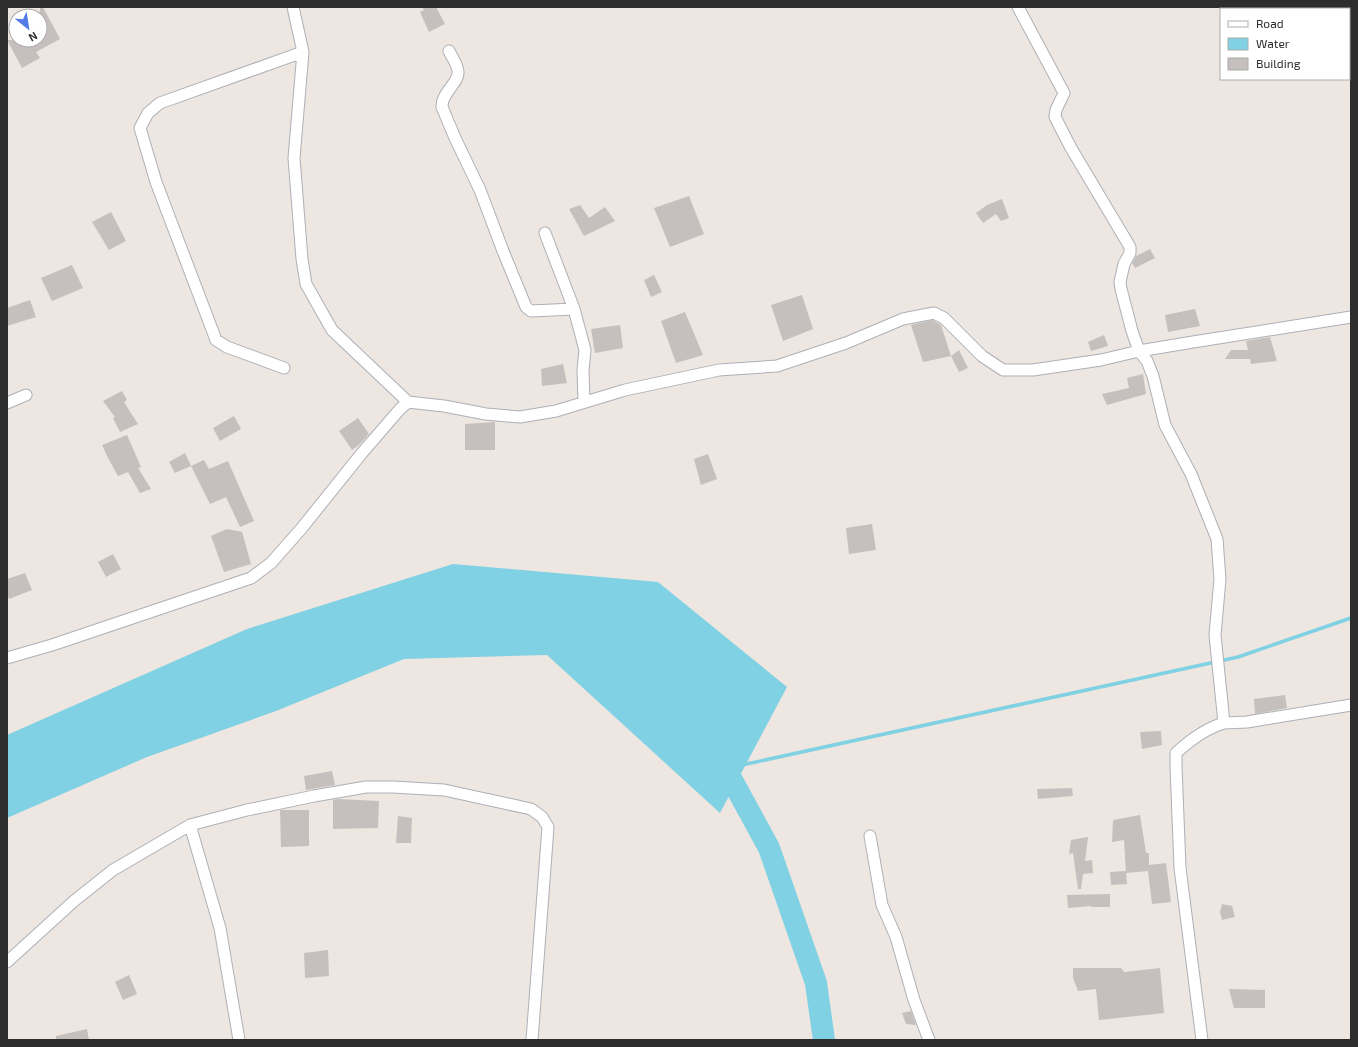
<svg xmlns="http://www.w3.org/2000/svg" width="1358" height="1047" font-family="'Exo 2',sans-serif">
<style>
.water{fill:#7fd1e3}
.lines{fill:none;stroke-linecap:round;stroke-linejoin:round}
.stream{stroke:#7fd1e3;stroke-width:3.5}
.river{stroke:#7fd1e3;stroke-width:22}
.building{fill:#c5c0bd}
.minor-casing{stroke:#adb0b7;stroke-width:13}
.minor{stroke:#fff;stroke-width:11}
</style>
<rect width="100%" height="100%" fill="#ede6e1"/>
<path class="water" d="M453,564L658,582L787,687L720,813L547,655L404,659L276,711L147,757L7,818V735L247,629Z"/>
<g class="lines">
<path class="stream" d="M742,765L1238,657L1351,618"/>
<path class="river" d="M721,760L769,848L816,983L824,1040"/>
</g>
<path class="building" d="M40,7H43L60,39L36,52L40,58L22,68L7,40H40Z
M422,7H436L445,24L429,32L420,12L424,10Z
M689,196L704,234L670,247L654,208Z
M1002,199L1009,218L1001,221L996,214L983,223L976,213L987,205Z
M580,205L589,218L605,207L615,221L584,236L569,209Z
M111,212L126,241L109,250L92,222Z
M1150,249L1155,258L1135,268L1132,263L1136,256Z
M72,265L83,288L52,301L41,278Z
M654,275L662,292L651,297L644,280Z
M802,295L813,329L783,341L771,305Z
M30,300L36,317L7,326V308Z
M1195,309L1200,326L1168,332L1165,315Z
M685,312L703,355L676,363L661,321Z
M933,320L941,325L951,356L923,362L911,325Z
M620,325L623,348L595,353L591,329Z
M1104,335L1108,346L1091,351L1088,342Z
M1270,337L1277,361L1251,364L1250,359H1225L1231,350H1248L1246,341Z
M959,350L968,368L959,372L951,356Z
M563,364L567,383L542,386L541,369Z
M1143,374L1146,394L1107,405L1102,394L1129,388L1127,378Z
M122,391L127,400L124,402L138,424L120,432L113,418L115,417L103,401Z
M234,416L241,429L220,441L213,428Z
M358,418L369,434L359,445L352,450L339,431Z
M495,422V450H465V424Z
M127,435L141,467L138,468L151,489L140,493L128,472L118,476L108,458L102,445Z
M185,453L191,466L175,473L169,462Z
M708,454L717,479L701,485L694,459Z
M204,460L209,469L228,461L254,521L240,527L226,497L210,504L191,466Z
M872,524L876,550L849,554L846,528Z
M227,529L242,532L251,564L224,572L211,536Z
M113,554L121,569L106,577L98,562Z
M25,573L32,590L9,599L7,593V579Z
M1285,695L1287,708L1255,714L1254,699Z
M1161,731L1162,745L1142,749L1140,732Z
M332,771L335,785L306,790L304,776Z
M1072,788L1073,796L1038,799L1037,789Z
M338,799L379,801L378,828L333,829V800Z
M280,810H309V846L281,847Z
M1140,815L1146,853H1149V865L1166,863L1171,902L1152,904L1148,871L1126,873L1124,840L1112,842L1113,820Z
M398,816L412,818L411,843H396Z
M1088,837L1085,861L1092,860L1093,873L1083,874L1081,889H1078L1073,853L1069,854L1071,840Z
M1126,871L1127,884L1111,885L1110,872Z
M1110,894V907H1091V906L1068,908L1067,895Z
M1222,904L1232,906L1235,917L1222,920L1220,912Z
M328,950L329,976L305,978L304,953Z
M1073,968H1121L1124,972L1160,968L1164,1013L1099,1020L1096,989L1078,991L1073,978Z
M129,975L137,994L123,1000L115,982Z
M1229,989L1265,990V1008H1234Z
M911,1011L916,1025L906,1024L902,1013Z
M87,1029L89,1040H56V1036Z"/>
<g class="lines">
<g class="minor-casing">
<path id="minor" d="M293,7L303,52L294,158L302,259L306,284L332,330L408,402
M1018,7L1064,93L1056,110L1055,117L1071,148L1130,247V253L1124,264L1120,282L1121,289L1132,331L1139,351L1147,361L1153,376L1165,425L1191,474L1217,539L1220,579L1215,635L1224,723C1207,728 1189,741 1176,753V766L1180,868L1202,1040
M449,51C452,57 458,65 458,72C459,83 441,93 442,107L455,138L480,190L503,251L526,307L531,311L574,309
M545,233L574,309L585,350L583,370L584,402
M284,368L227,347L216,340L156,182L140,128L148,113L160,103L303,52
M7,403L26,395
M7,658L52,645L251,578L271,563L301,529L362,453L400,409L408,402L444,406L486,414L520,417L556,411L625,390L719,370L777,366L846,343L903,319L934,313L944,318L982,356L1003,370H1033L1101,360L1139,351L1193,342L1351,317
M1224,723L1247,722L1351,705
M190,825L220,928L239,1040
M870,836L882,905L896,937L914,1000L929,1040
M7,962L74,901L113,870L190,825L247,810L314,796L366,787H393L444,790L531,809L542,817L548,827L532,1040"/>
</g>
<use href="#minor" class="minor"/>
</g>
<rect width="1358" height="1047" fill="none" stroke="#2d2d2d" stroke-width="16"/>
<rect x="1220" y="8" width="130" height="72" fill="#ffffff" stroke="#ababab"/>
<rect x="1228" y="21" width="20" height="6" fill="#ffffff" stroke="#ababab"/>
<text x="1256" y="28" font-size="12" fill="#2d2d2d">Road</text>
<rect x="1228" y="38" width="20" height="12" fill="#7fd1e3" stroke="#ababab"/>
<text x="1256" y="48" font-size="12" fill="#2d2d2d">Water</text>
<rect x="1228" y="58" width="20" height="12" fill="#c5c0bd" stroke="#ababab"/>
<text x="1256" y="68" font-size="12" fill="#2d2d2d">Building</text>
<g transform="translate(28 28) rotate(150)"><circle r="19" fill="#ffffff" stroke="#ababab"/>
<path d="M0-3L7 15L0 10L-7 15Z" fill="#527be8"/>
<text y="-6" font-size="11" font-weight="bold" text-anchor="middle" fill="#2d2d2d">N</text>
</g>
</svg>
